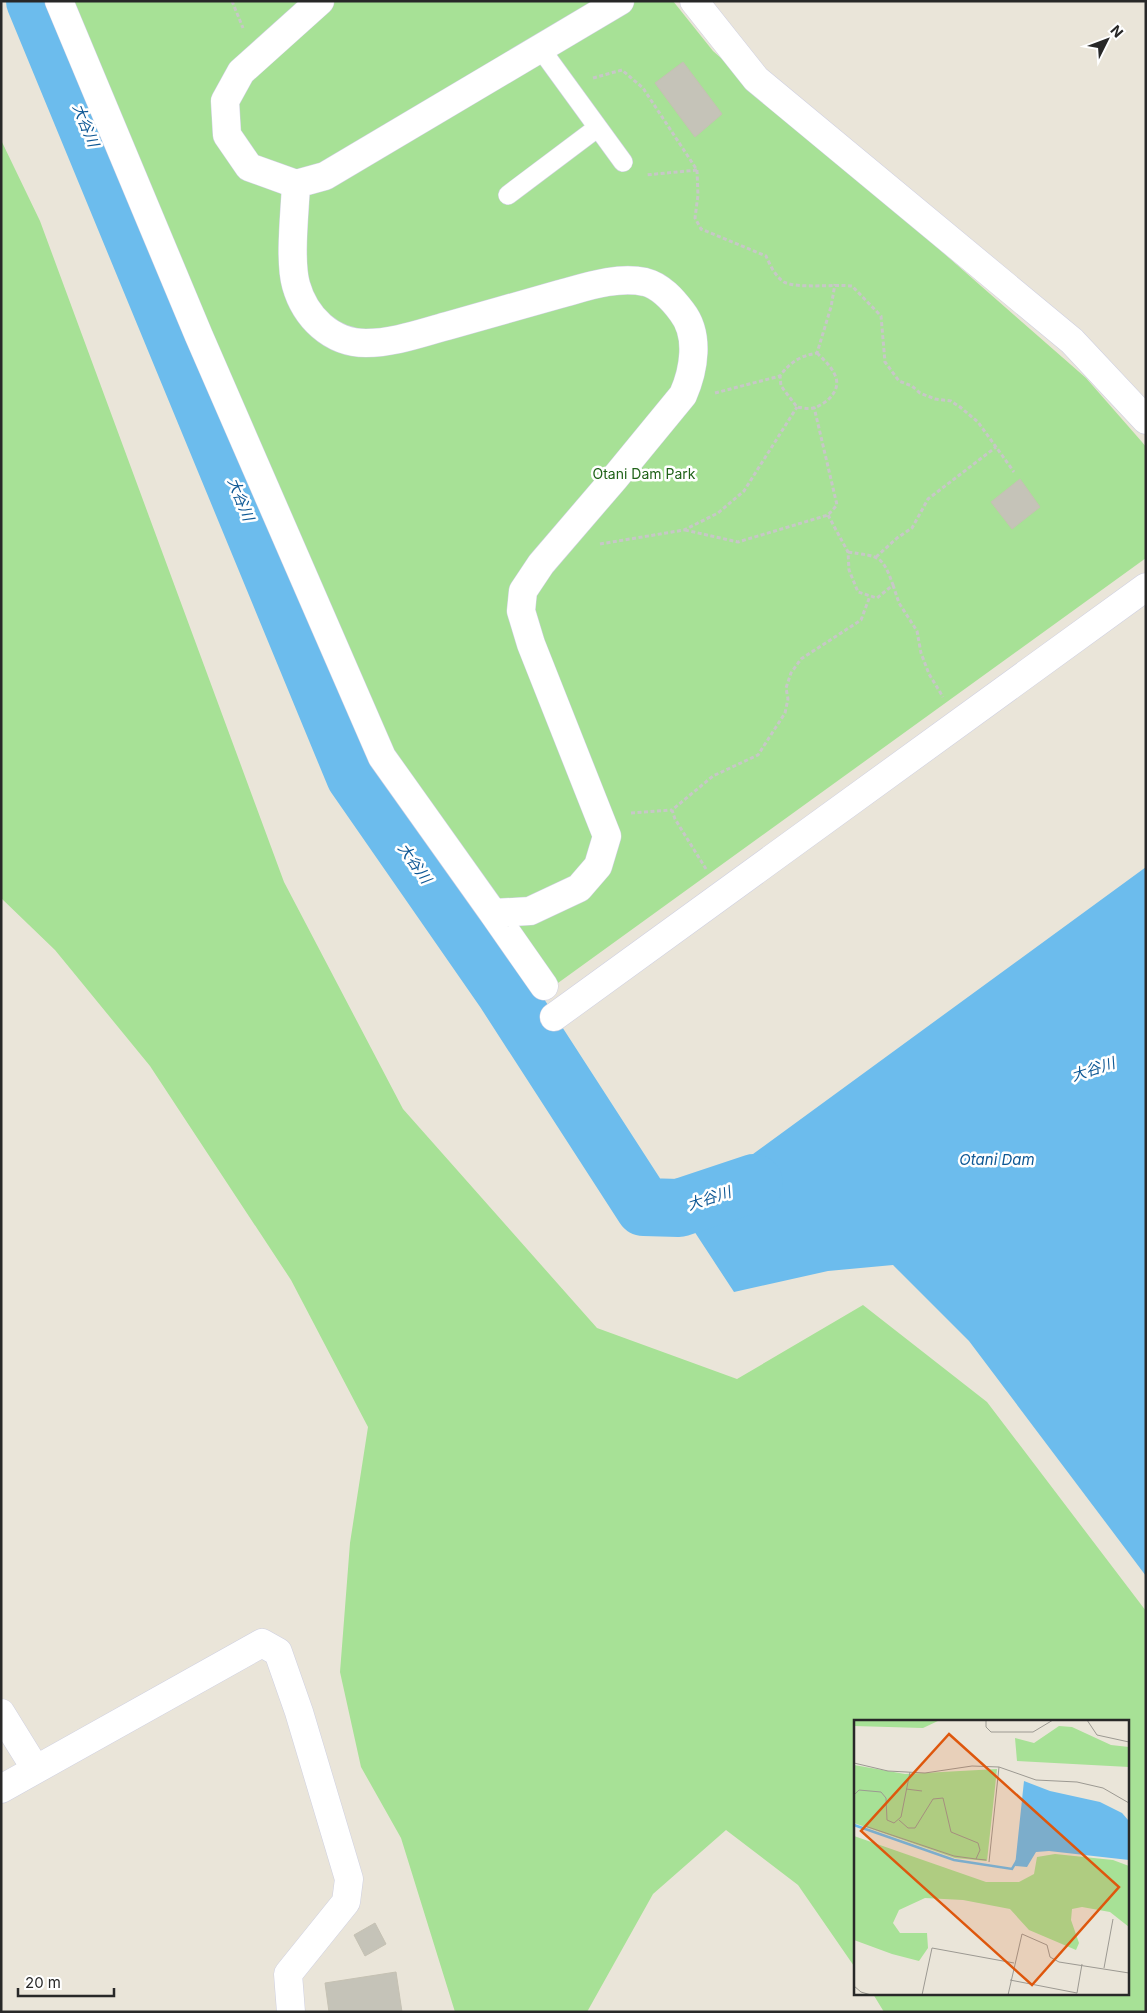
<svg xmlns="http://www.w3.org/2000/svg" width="1147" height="2013" font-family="Inter,'Noto Sans JP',sans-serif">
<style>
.green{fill:#a7e196}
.water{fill:#6cbced}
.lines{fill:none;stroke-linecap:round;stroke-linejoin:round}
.river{stroke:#6cbced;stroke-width:58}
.building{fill:#c5c3b8;stroke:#c5c1b3}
.lane-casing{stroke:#cfd0e1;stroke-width:20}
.street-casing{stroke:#cfd0e1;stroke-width:29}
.path{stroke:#c7c7c7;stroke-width:3;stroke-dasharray:4 2.5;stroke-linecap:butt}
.lane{stroke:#fff;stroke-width:19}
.street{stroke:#fff;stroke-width:28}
.labels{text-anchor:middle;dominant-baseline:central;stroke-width:5;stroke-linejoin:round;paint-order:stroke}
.park-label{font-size:14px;fill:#21631a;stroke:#fff}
.water-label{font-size:15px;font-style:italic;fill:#0e5895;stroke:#fff}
.inset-river{fill:none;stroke:#6cbced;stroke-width:2.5}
.inset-road{fill:none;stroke:#9c9992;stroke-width:1}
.view{fill:#de570d;fill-opacity:0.15;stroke:#de570d;stroke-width:2.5}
.inset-edge{fill:none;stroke:#282828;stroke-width:2.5}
</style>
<rect width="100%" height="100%" fill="#eae5d9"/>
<path class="green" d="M48,1H673L713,51L1086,378L1142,442L1146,447V558L540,996L378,771Z
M1,140L40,221L284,882L403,1109L597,1328L737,1379L863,1305L987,1402L1146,1611V2012H884L873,1994H1128V1722H856V1969L798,1885L726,1830L653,1894L587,2012H455L401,1838L361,1767L340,1672L350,1543L368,1427L291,1280L150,1066L55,950L1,898Z"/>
<path class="water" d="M1146,867V1576L969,1341L893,1265L828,1271L734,1292L679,1208Z"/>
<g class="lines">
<path class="river" d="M35,1L355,776L505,992L644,1207L679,1208L754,1183"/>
</g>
<path class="building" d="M683,62L722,114L695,137L655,83Z
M1020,479L1040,507L1012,529L991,502Z
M375,1923L386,1944L365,1956L354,1935Z
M396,1972L402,2012H329L325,1983Z"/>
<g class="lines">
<g class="lane-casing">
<path id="lane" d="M540,48L623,162
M508,195L597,128"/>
</g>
<g class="street-casing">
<path id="street" d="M59,1L199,336L382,757L493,913
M320,1L241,72L225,101L227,135L249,167L296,184L325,176L620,1
M694,1L756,79L1072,341L1146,420
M296,184C295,211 289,260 296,285C305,317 331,343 366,343C394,343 421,333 447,326C485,315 522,305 560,294C586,287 617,276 645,282C661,286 673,300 682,312C700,335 694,370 683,395L614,479L541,564L523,591L521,611L531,644L607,836L598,866L579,888L530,911L493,913L544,986
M554,1017L1146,587
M1,1713L35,1768
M1,1789L262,1643L278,1652L299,1712L349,1879L346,1902L288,1974L291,2012"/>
</g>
<path class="path" d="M232,1L243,28
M593,78L622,70L643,88L697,170L646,175
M697,170L698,195L695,218L701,229L766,256C770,265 775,276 784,282C797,289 835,284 852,286L881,316L885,362L899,381L912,386L920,393L935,399L951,401L960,407L978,422L1014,472
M817,353C824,360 831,366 835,375C842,390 827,404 813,408C809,409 802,408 797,407L781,386L780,376C790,362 800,356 817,353L831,307L835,284
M715,393L780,376
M828,515L848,552L849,570L858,592L877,598L893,585C882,554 879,557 848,552
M685,530L738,542L828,515L837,505L814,407
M600,544L684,530L718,513L744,491L797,407
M876,557L897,538L912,528L928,499L996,447
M893,585L899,603L917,631L921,653L929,674L943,697
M631,813L672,810
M706,869L675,819L672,810L713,776L758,755L785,713L788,699L786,688L791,673L801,659L861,620L870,596"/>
<use href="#lane" class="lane"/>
<use href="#street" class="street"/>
</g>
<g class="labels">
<g class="park-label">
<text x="644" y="473">Otani Dam Park</text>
</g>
<g class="water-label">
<text transform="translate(86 125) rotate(68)">大谷川</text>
<text transform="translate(241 499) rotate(68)">大谷川</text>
<text transform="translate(415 863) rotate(55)">大谷川</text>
<text transform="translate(1093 1069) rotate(-18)">大谷川</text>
<text x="997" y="1159">Otani Dam</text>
<text transform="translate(709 1198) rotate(-18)">大谷川</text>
</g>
</g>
<g transform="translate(854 1720)">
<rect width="275" height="275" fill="#eae5d9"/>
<path d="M0,0H86L69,8L0,6ZM205,6L218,7L257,25L275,27V47L163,41L161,18L180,23ZM0,45L51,54L143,49L133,141L101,138L0,103ZM0,116L132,162H165L180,154L183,137L201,134L259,140L275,146V207L256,192L228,187L218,189L217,200L225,223L222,230L175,210L156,189L109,180L71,178L45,190L39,203L46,213H73L74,228L65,241L38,234L0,220Z" fill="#a7e196"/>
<path d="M170,61L196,71L246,82L268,93L275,101V140L195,131L182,132L173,147L161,146Z" fill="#6cbced"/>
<path class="inset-river" d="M0,105L100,140L158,149L165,137"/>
<path class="inset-road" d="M132,0V7L137,12H179L199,0M233,0L243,15L275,22M0,43L34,51L71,53L118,46L145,47M52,69L68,71M0,75L5,70L27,72L32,78L33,100L40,103L47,97L56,52M45,100L54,108H61L79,79L89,78L97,112L124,123L126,130L122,139L132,140M11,106L100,136L122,139M135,142L145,47L182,60L223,62L249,68L275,83M250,248L259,199M156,260L223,273L228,244M0,266L7,272L17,275M68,275L78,228L160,243M154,275L168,214L193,225L196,237L205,242L275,253"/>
<path class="view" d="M95,14L265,167L178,265L7,111Z"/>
<rect width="275" height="275" class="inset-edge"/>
</g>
<rect width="1147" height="2013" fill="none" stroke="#282828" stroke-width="5"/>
<g transform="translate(1107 40) rotate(48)" stroke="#ffffff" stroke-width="4" paint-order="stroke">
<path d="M0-4L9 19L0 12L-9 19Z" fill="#282828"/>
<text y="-8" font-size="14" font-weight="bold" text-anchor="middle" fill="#282828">N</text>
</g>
<path d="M18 1988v8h96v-8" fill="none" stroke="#282828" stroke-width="2.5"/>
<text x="25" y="1988" font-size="15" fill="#282828" stroke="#ffffff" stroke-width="4" paint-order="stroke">20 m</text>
</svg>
